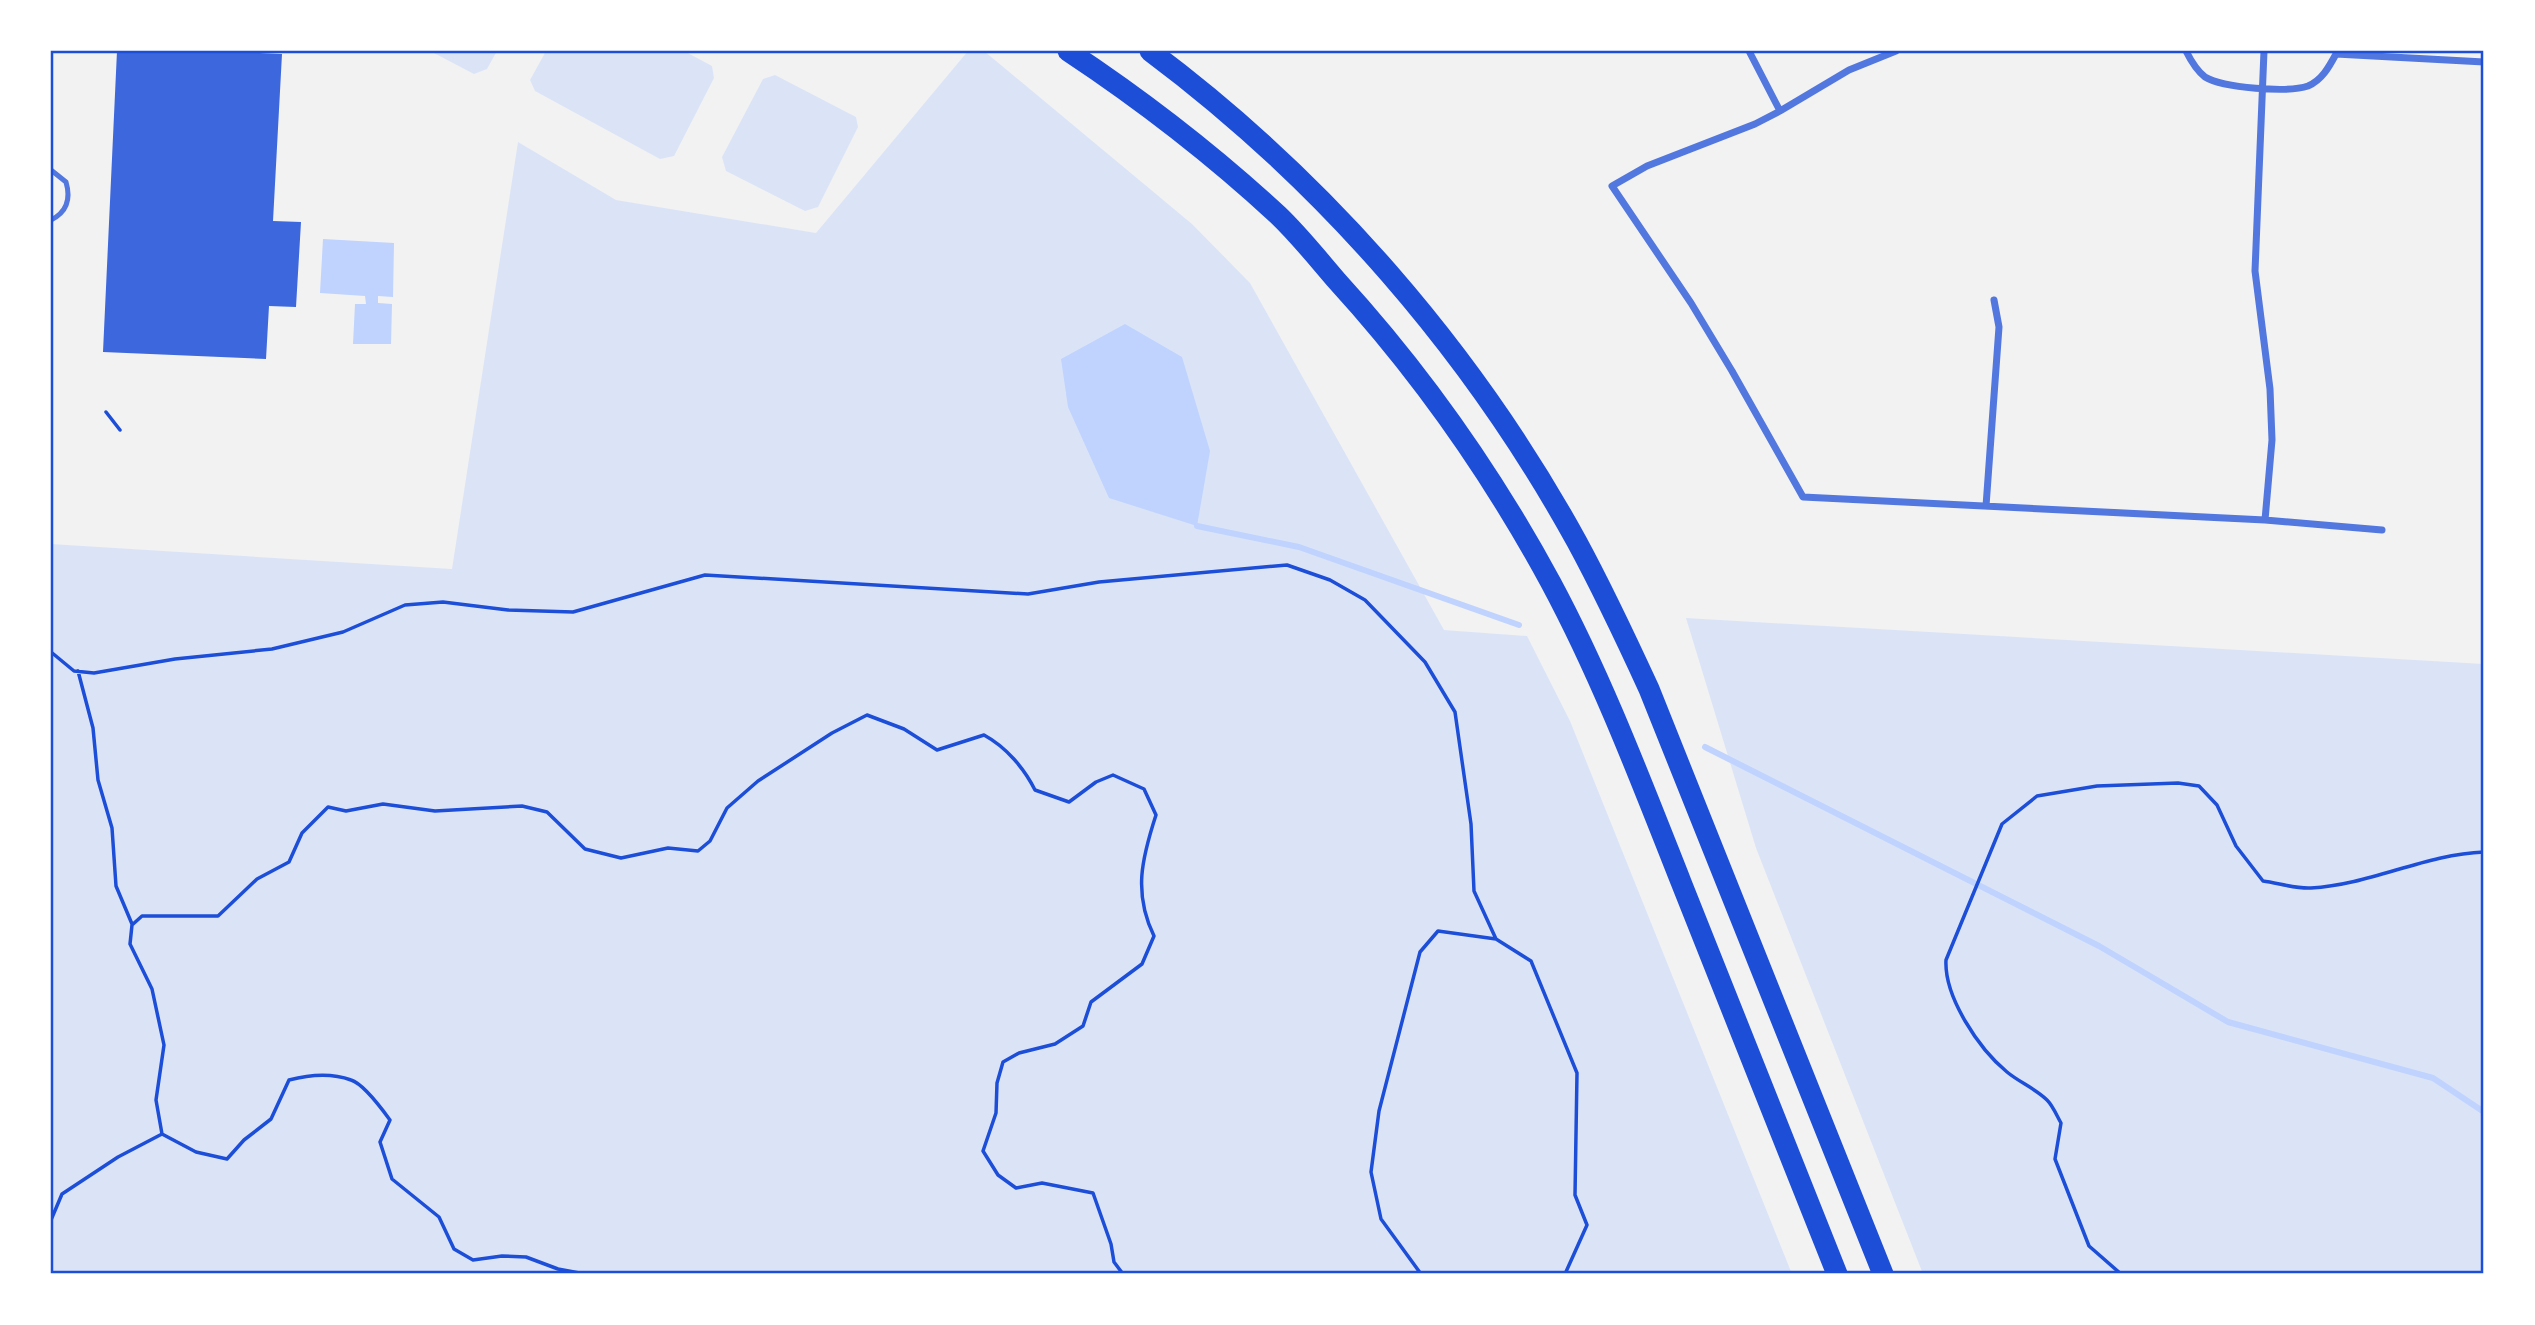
<svg xmlns="http://www.w3.org/2000/svg" width="2535" height="1325" font-family="Ubuntu,sans-serif">
<style>
.green{fill:#dbe4f7}
.water{fill:#bfd3fe}
.lines{fill:none;stroke-linecap:round;stroke-linejoin:round}
.stream{stroke:#bfd3fe;stroke-width:6}
.building{fill:#3d67dc}
.path{stroke:#1d4ed8;stroke-width:3.5}
.service{stroke:#5277de;stroke-width:5}
.minor{stroke:#5277de;stroke-width:7}
.motorway{stroke:#1d4ed8;stroke-width:21}
.neatline{fill:none;stroke:#1d4ed8;stroke-width:2.5}
</style>
<rect width="100%" height="100%" fill="#f2f2f2"/>
<path class="green" d="M430,51H497L487,69L474,74Z
M546,51H684L712,66L714,78L674,156L660,159L535,91L530,80Z
M968,51H984L1192,224L1250,283L1444,630L1527,636L1570,721L1792,1274H51V544L452,569L518,142L616,200L816,233Z
M775,75L856,117L858,127L818,207L805,211L726,171L722,157L763,79Z
M1686,618L2484,664V1274H1923L1756,848Z"/>
<path class="water" d="M323,239L394,243L393,297L378,296V303L392,304L391,344H353L355,304H366L365,296L320,293Z
M1125,324L1182,357L1210,451L1197,526L1109,498L1068,407L1061,359Z"/>
<g class="lines">
<path class="stream" d="M1197,526L1299,547L1519,625
M1705,747L2099,946L2228,1022L2433,1078L2484,1112"/>
</g>
<path class="building" d="M117,51H220L282,54L273,221L301,222L296,307L269,306L266,359L103,352Z"/>
<g class="lines">
<path class="path" d="M106,412L120,430
M51,652L74,671L94,673L175,659L272,649L343,632L405,605L443,602L508,610L573,612L705,575L1028,594L1099,582L1287,565L1330,580L1365,600L1425,662L1455,712L1471,824L1474,891L1496,939
M78,671L93,728L98,780L112,828L116,886L132,924
M162,1134L156,1100L164,1045L152,989L130,944L132,925L142,916H218L257,879L289,862L302,833L328,807L346,811L383,804L435,811L522,806L547,812L585,849L621,858L668,848L698,851L710,841L727,808L758,781L832,733L867,715L904,729L937,750L984,735C1006,747 1024,768 1035,790L1069,802L1096,782L1113,775L1144,789L1156,815C1142,858 1133,893 1154,936L1142,964L1091,1002L1083,1026L1055,1044L1019,1053L1003,1062L997,1083L996,1113L983,1151L998,1175L1016,1188L1042,1183L1093,1193L1111,1244L1114,1262L1123,1274
M162,1134L196,1152L227,1159L244,1140L271,1119L289,1080C308,1075 332,1073 351,1080C364,1084 382,1109 390,1120L380,1142L392,1179L439,1217L454,1249L473,1260L502,1256L526,1257L558,1269L585,1274
M51,1220L62,1194L118,1157L162,1134
M634,1274H644
M1421,1274L1381,1219L1371,1172L1379,1111L1420,952L1438,931L1496,939L1531,961L1577,1073L1575,1195L1587,1225L1565,1274
M2121,1274L2089,1246L2055,1159L2061,1123C2057,1116 2053,1106 2047,1100C2036,1089 2019,1082 2007,1072C1979,1049 1944,997 1946,960L2002,824L2037,796L2097,786L2178,783L2199,786L2217,805L2236,846L2263,881C2278,883 2296,889 2311,888C2370,885 2425,854 2484,852"/>
<path class="service" d="M51,170L66,182C71,199 67,212 51,220"/>
<path class="minor" d="M1749,51L1780,111
M1896,51L1849,70L1780,111L1755,124L1647,166L1612,186L1691,303L1732,371L1803,497L2265,520L2382,530
M2186,51C2191,61 2196,70 2205,77C2223,88 2288,93 2308,86C2322,80 2329,67 2336,54V51
M2264,51L2255,271L2270,389L2272,440L2265,520
M2336,54L2484,62
M1986,506L1999,327L1994,300"/>
<path class="motorway" d="M1068,51C1142,100 1212,154 1278,215C1299,235 1318,259 1337,281C1421,373 1492,474 1551,583C1602,678 1641,781 1681,882C1733,1013 1785,1143 1837,1274
M1150,51C1324,181 1472,351 1577,542C1603,590 1626,639 1649,689L1883,1274"/>
</g>
<rect width="2535" height="1325" fill="none" stroke="#ffffff" stroke-width="105"/>
<rect x="52" y="52" width="2430" height="1220" class="neatline"/>
</svg>
